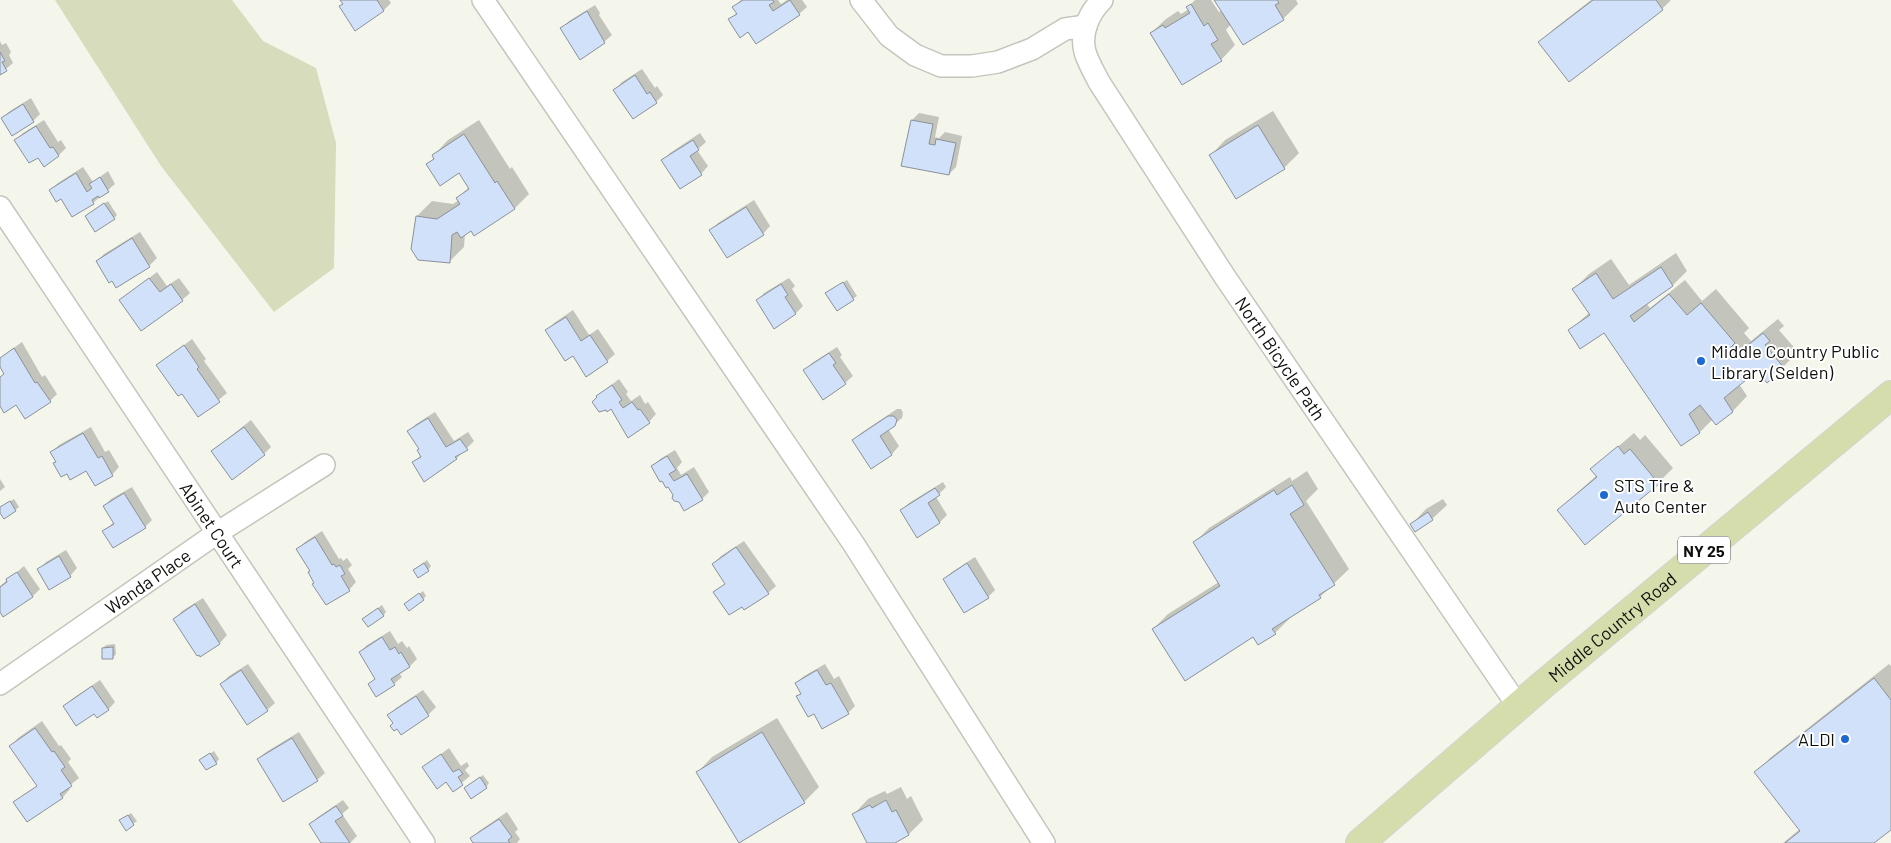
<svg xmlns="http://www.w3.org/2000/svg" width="1891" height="843" font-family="Barlow,sans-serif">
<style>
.green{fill:#d6dcbc}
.shadow{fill:#0003}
.building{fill:#d0e1f9;stroke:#8c9199}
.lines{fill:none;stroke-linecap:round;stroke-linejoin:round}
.minor-casing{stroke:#c4c6bd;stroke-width:24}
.major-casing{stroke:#d4d4d3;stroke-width:30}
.minor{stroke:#fff;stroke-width:21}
.major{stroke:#d6ddac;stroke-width:28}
.poi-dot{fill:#1c69d4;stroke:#fff;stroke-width:2}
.labels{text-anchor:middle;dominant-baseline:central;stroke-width:4;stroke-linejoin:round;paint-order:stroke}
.shield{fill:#fff;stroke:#575755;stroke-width:1}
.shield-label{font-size:16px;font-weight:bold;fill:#0f0f0c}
.poi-label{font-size:18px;fill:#0f0f0c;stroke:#fff;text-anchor:start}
.street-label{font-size:18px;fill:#0f0f0c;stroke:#fff}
</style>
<rect width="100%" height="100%" fill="#f4f6ec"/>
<path class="green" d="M55,0H232L263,41L316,68L336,143L334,268L274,312L161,166Z"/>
<path class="shadow" d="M342,0H389L391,3L384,10L340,6L344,3Z
M741,0H778L781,4L787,0H802L807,7L799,14L757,43L749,31L730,20L737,12L734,7Z
M1195,0H1211L1219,12L1222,10L1216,0H1296L1298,4L1283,19L1243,43L1231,24L1226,30L1235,45L1221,60L1151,33L1166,19L1178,11L1181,14L1189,9L1188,7Z
M1591,0H1671L1662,9L1569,80L1540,42L1555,28Z
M595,5L600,13L599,15L612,35L604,42L562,28L569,21Z
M0,41L2,45L6,43L11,52L9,55L13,63L0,74Z
M642,69L655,88L657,86L663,95L656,102L615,90L622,82Z
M31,98L40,114L33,121L2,118L10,111Z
M1273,111L1299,153L1284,168L1211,155L1225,140Z
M919,113L939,117L935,137L939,138L945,132L962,136L956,167L949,174L912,120Z
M44,120L58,142L61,140L66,148L59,155L44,165L38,156L16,140L23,133Z
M479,120L510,169L512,167L529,194L515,208L465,233L464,247L449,262L417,216L432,201L453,204L459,200L458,198L469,187L459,172L428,164L435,157L434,155L448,140Z
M700,133L706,142L697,150L708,166L701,174L663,160L670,153Z
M83,167L93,182L108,171L115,184L93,203L62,197L50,190L58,183Z
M754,200L770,226L763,234L728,256L711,230L718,223Z
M108,201L117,215L114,218L86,216Z
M140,232L157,258L149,266L116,286L97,261L104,254Z
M1676,253L1687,271L1673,285L1646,303L1650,308L1685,280L1702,301L1716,289L1749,328L1744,333L1751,341L1778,319L1784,326L1779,330L1798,352L1783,367L1757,369L1739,384L1747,396L1733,411L1716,423L1713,419L1700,432L1681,444L1605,331H1569L1590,312L1574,289L1589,274L1611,259L1629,285Z
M157,272L167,286L179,278L190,293L182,300H120Z
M789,278L795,286L792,289L803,306L796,313L774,327L757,301L764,293Z
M847,280L857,296L837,310L830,290Z
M573,310L589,335L598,329L615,354L607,361L573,355L547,330L554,323Z
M192,339L206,359L204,361L227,393L199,416L182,392L158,365Z
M22,342L42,377L45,375L57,394L50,401L0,404V378L5,373L0,365V358Z
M837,347L842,355L840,357L853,376L845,383L805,370L812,363Z
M619,379L628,392L626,394L631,401L640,395L645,404L648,402L656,414L649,422L611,408L597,396Z
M897,409H901L903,413L902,418L888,429L899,446L892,454L871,467L854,440L861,433Z
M435,412L454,441L468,432L474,441L456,459L414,462L421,455L420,449L409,431L416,424Z
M251,420L271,447L264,454L212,451Z
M91,427L105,452L109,450L119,467L112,475L55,463L57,461L52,452L59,445Z
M1634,433L1640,440L1645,435L1673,468L1658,483L1586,543L1558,510L1597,475L1592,469Z
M675,450L682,462L677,468L681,475L694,467L709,492L702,499L674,494L652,467L660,459Z
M1307,471L1318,489L1306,501L1349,569L1320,597L1289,617L1290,618L1275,633L1253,636L1153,629L1168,614L1219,582L1194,543L1209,528L1290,477L1292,481Z
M0,479L5,487L0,491Z
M943,482L946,487L936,497L947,515L940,522L918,536L902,510L909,503Z
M132,487L152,520L145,527L104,531L114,522L104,506L111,499Z
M14,499L19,507L15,510H0L2,506Z
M1443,499L1447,505L1432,519L1412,524L1426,509Z
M322,531L339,559L341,558L343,561L347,558L352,565L348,569L356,582L349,590L311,571L298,549L305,542Z
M744,541L776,586L768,593L744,608L742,605L715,592L726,583L713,564L721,556Z
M66,550L77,568L70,576L38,570L46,562Z
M975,557L995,590L988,597L944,579L952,572Z
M427,560L431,566L428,570H414Z
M24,566L40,589L33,596L4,615L0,610V586Z
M423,591L426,596L423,599L406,604Z
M203,598L227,635L220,643L200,655L175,619L182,611Z
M382,605L386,612L383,616H367Z
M390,631L398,644L402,641L407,648L409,646L417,659L410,666L399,673L402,677L394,684H370L376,678L360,652L367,645Z
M115,644L116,654L113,658L103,648L106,645Z
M248,664L275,703L267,710L221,684L229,676Z
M825,664L834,679L839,676L855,706L848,713L814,712L798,697L802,693L796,683L804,676Z
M1889,664L1891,666V828L1872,843H1783L1800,829L1756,773L1770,758Z
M100,680L115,702L108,710L95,712L64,706L72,699Z
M423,690L436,707L428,715L401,733L389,715L396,708Z
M777,718L819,787L804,802L698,772L712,757Z
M42,721L59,746L61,745L71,759L68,762L79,778L68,787L70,789L63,797L28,821L15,802L38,785L11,746L18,738Z
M299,732L325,773L317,780L258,759L266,752Z
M449,748L461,766L467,762L469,766L465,770L470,776L453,790L447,781L424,767Z
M214,751L219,759L216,763L201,760Z
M483,775L489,783L486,787L465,788Z
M901,787L907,799L911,796L923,820L909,834L892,843H869L854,814L868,799L885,791L887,794Z
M343,800L349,808L342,814L357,836L350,843H323L310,825L318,817Z
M507,812L518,829L515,832L520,839L517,843H475L472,838L479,831Z
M131,813L137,821L133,824L121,820Z"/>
<path class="building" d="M340,0H377L384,11L355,31L339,6L343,4Z
M743,0H773L774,2L769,5L773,11L790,0L800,15L756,44L748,32L740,38L728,19L737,14L732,7Z
M1214,0H1277L1279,3L1275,5L1284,20L1243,45Z
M1593,0H1656L1663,10L1569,82L1538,42Z
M1191,4L1204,26L1208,23L1218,40L1211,44L1222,61L1182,85L1150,33L1163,25L1165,28L1190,13L1186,7Z
M587,11L605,43L580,60L560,28Z
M0,52L5,61L2,62L7,71L0,75Z
M635,75L647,94L650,92L657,103L633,119L613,90Z
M23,104L34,122L12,136L1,118Z
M911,120L933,124L929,144L935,145L936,139L956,143L949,175L901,166Z
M1258,125L1285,169L1236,199L1209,155Z
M36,126L50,148L53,147L59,156L44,167L38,158L29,163L14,140Z
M464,134L495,183L497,181L515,209L474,236L471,231L461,238L457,232L452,235L450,263L418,260L411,249L416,216L437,219L460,204L456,198L469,189L459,173L440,186L426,164L434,159L432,155Z
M693,140L699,150L690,156L702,175L680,189L661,160Z
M76,173L87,192L92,188L89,184L100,177L109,192L99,198L98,196L92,200L94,204L72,217L61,199L56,202L49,190Z
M104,203L115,219L95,232L85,216Z
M746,207L764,235L727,258L709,230Z
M132,238L150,267L116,288L112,281L109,283L96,261Z
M1661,267L1673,286L1630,316L1634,322L1669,294L1687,315L1701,303L1735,343L1730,348L1736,355L1763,333L1770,341L1765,345L1784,368L1767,383L1757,371L1724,398L1733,412L1716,425L1700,405L1689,414L1700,433L1681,446L1604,333L1580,349L1568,330L1590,315L1572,289L1596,273L1613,299Z
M149,278L160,292L171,284L183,301L141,331L119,300Z
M843,282L854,300L837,311L825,293Z
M781,284L788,295L785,297L796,314L774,329L756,300Z
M566,317L581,341L590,335L608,362L586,377L573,356L565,361L545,330Z
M184,345L199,367L197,369L220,402L198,417L182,394L178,396L156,365Z
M14,348L35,383L37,382L51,402L25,419L16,405L4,413L0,406V377L4,374L0,367V358Z
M829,353L836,363L833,365L846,384L823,400L803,370Z
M612,385L622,400L619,402L623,408L632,402L638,410L640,409L650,423L628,438L611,409L607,412L606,410L599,412L592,402L597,397L596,396Z
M888,416H894L897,420L895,426L880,436L892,455L871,469L852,440Z
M428,418L446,447L460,439L468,450L455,457L457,459L424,482L412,462L421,457L417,450L419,449L407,431Z
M244,427L265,455L232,480L211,451Z
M83,433L98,458L102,456L113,476L95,486L86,471L70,480L67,474L61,477L53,463L56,462L50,452Z
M1618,446L1624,454L1630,449L1659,484L1585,545L1557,510L1597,477L1590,469Z
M667,456L676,470L669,474L674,481L687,474L703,500L684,511L679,502L674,501L672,498L673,495L668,487L666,488L662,481L660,482L651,466Z
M1292,485L1304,505L1290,514L1335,585L1319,595L1321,598L1272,629L1276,634L1258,645L1253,637L1185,681L1152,629L1220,586L1193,542L1274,490L1277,495Z
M935,488L940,495L928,503L940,523L917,538L900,510Z
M124,493L146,528L113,548L102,531L114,524L103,506Z
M10,501L16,511L4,519L0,513V507Z
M1428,512L1433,520L1415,532L1410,524Z
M315,537L332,565L334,564L336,567L340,565L345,574L341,576L350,591L326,605L312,584L314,583L308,572L310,571L296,549Z
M736,547L769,594L744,610L742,607L729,615L713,592L725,584L712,564Z
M59,556L71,577L49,590L37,569Z
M424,563L429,571L418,578L413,570Z
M967,563L989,598L964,613L943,579Z
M17,572L33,597L3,617L0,612V587L7,582L6,579Z
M419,593L424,600L409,611L404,604Z
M195,604L220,644L200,657L199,655L197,656L173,619Z
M378,608L384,616L368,627L362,619Z
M382,637L390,650L395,647L399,654L401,652L410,667L391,679L395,685L376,697L368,684L375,679L359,652Z
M113,647V659H102V648Z
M241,670L268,711L247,725L220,684Z
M817,670L826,685L831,683L849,714L822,729L814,714L808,717L796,696L801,694L795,683Z
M1874,678L1891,700V830L1874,843H1785L1800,831L1754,772Z
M92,686L109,710L97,718L94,714L76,726L63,706Z
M416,696L429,716L401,735L397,729L394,731L390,726L393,723L387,715Z
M35,728L52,752L54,751L65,767L61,770L72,786L60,794L63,798L27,822L13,802L37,786L9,746Z
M762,732L805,803L739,843L696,772Z
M292,738L318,781L283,802L257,759Z
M210,753L217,764L206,770L199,760Z
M441,754L453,772L459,769L463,774L458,777L463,785L453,792L446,782L437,789L422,767Z
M480,777L487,788L471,799L464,788Z
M886,800L892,812L896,810L909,835L895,843H867L852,814L870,805L872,808Z
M336,806L343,816L335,821L350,843H321L309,824Z
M128,815L134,825L126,831L119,820Z
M499,819L512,837L508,840L510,843H473L470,838Z"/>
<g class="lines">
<g class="minor-casing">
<g id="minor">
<path d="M483,0L853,543L1044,843"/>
<path d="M861,0L889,36L915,55L941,66H972L998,62L1032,49L1065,29L1086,26"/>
<path id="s1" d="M1102,0C1089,13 1080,33 1085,52C1088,62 1094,72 1099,82L1225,277L1518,706"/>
<path id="s2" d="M0,207L424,843"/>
<path id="s3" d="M0,684L217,533L324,465"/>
</g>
</g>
<g class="major-casing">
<g id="major">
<path id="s4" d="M1360,843L1545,683L1891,395"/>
</g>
</g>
<use href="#minor" class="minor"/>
<use href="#major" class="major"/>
</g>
<g class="poi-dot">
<circle cx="1701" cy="361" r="5"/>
<circle cx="1604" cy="495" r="5"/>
<circle cx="1845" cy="739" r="5"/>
</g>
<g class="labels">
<rect class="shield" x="1678" y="536.5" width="52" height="27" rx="4"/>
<g class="shield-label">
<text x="1704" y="550">NY 25</text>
</g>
<g class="poi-label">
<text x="1711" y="351">Middle Country Public<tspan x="1711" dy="21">Library (Selden)</tspan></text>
<text x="1614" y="485">STS Tire &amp;<tspan x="1614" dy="21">Auto Center</tspan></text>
<text x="1835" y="739" text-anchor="end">ALDI</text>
</g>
<g class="street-label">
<text stroke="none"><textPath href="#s1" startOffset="421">North Bicycle Path</textPath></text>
<text stroke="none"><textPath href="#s2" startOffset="382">Abinet Court</textPath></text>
<text stroke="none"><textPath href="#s3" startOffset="180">Wanda Place</textPath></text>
<text stroke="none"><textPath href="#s4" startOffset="332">Middle Country Road</textPath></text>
</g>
</g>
</svg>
